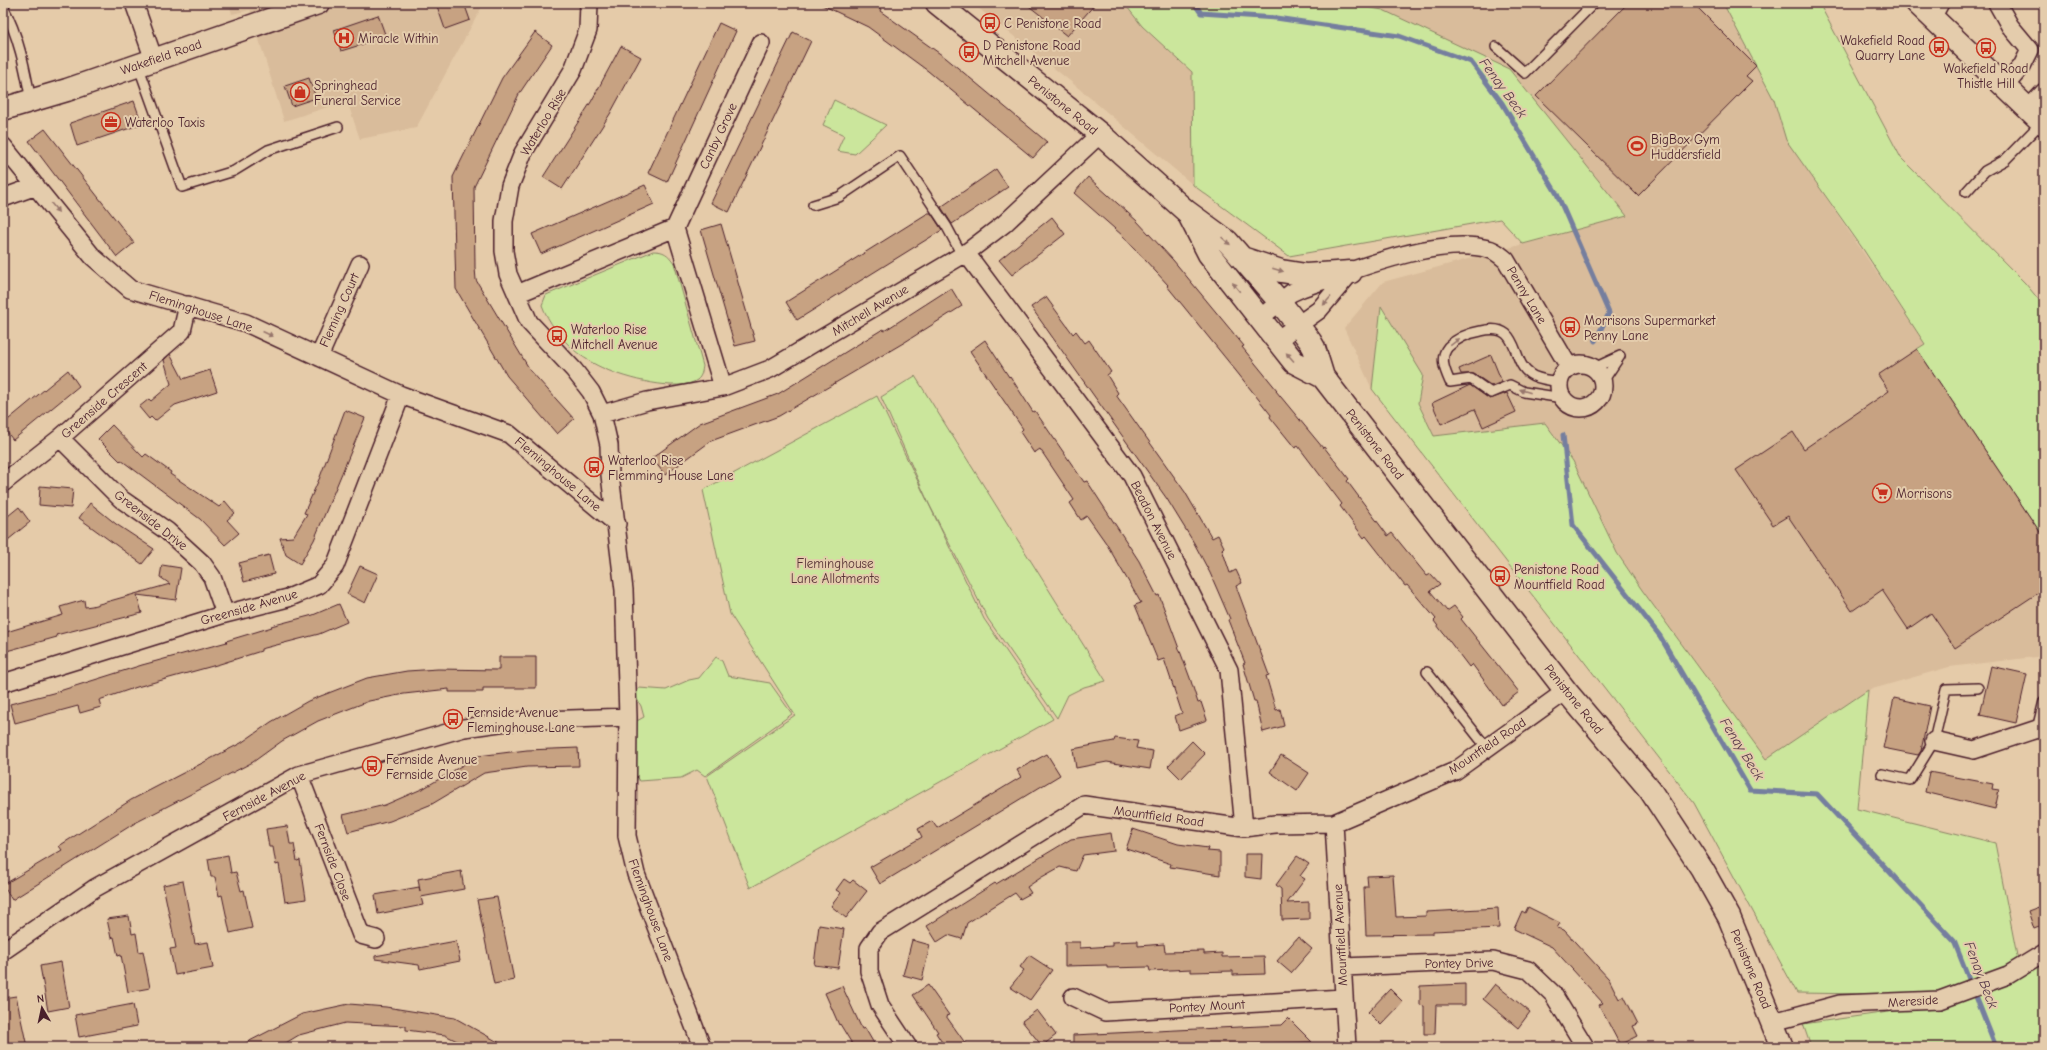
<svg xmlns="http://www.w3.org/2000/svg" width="2047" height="1050" font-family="'Comic Neue',sans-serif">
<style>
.built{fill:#d9bc9b}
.green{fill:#cbe69c;stroke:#8a8264}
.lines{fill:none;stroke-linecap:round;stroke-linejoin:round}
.stream{stroke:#757e9e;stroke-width:5}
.building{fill:#c7a282;stroke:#4a1f2b}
.lane-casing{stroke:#4a1f2b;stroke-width:12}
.street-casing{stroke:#4a1f2b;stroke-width:20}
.highway-casing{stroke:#4a1f2b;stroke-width:25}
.lane{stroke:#e4ccac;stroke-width:9}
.street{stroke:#e4ccac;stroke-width:17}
.highway{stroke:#e4ccac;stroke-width:22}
.oneway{fill:#97766c}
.labels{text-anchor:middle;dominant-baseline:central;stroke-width:4;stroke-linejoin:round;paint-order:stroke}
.poi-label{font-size:13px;fill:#4a1f2b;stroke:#e4ccac;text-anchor:start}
.street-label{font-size:13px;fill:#4a1f2b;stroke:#e4ccac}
.park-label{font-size:13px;fill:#573336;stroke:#e4ccac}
.water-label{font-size:14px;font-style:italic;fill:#553748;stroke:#e4ccac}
</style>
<rect width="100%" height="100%" fill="#e5cba9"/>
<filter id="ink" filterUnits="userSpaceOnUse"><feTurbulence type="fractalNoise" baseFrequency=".025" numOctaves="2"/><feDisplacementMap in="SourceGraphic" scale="8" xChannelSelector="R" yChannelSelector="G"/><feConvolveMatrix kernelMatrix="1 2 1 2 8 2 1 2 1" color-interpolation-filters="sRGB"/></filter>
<g filter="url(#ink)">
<path class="built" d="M229,3H484L416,128L360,139L347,101L284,121L250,10L232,14Z
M972,3H1124L1142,26L1192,72L1193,185L1070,81Z
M1342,3H1723L1774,100L1787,140L1925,344L1917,349L2044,538V656L1949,667L1869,690L1766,759L1642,590L1617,553L1573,461L1545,423L1434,436L1418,403L1422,375L1381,307L1372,389L1344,328L1383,282L1627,216L1383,10Z"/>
<path class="green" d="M1124,3H1342L1383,10L1509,69L1627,216L1523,244L1500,219L1289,256L1193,185L1192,72L1142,26Z
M1723,3H1819L1901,158L2025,283L2044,306V538L1917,349L1925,344L1863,249L1786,140L1774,100Z
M834,100L886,125L855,154L837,151L844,135L823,125Z
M653,251C664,251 668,254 674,263L703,366C702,371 702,376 697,380C679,393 624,378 605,369C595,365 582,357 574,350C561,338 548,322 542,305L546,295Z
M1381,306L1423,375L1418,403L1434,436L1545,423L1573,461L1617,553L1642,590L1766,759L1868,690L1857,809L1995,843L2019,966L1938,995L1797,993L1694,803L1372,389Z
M915,376L1106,681L1084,687L1068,695L1057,718L988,619L929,504L881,397Z
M877,396L984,619L1053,719L750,888L707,776L795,715L730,614L703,490Z
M716,657L722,661L728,676L770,683L792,714L705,776L697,770L681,778L640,781L630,773L635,722L644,717L641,706L635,696L639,688L666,690L689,680L699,678Z
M2044,958V1047H1978L1974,1043L1969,1047H1811L1803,1024L1945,1004Z"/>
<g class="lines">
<path class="stream" d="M1194,3L1201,13L1276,18L1399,36L1471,62L1502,103L1557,194L1609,313L1595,341
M1563,435L1573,525L1660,636L1750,790L1817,794L1954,941L1996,1047"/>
</g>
<path class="building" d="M447,3H464L470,20L445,29L437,6Z
M818,3H868L881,9L880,11L946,58L1047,142L1033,158L928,71L868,27Z
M1025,3H1096L1067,36Z
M1628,3H1693L1756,66L1746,76L1752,81L1638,196L1536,96Z
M378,15L386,37L341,51L334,30Z
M719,23L736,31L667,182L648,173Z
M535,32L552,45L519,94L474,187L475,268L476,280L530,370L574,419L557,434L507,376L456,289L453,177L502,78Z
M793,32L811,41L729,212L711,203Z
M621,46L641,57L610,114L562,189L543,177L591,102Z
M309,78L316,98L292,106L285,86Z
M134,101L142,124L77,146L70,123Z
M45,129L134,243L117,257L29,141Z
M996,169L1008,187L952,224L941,207Z
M1088,177L1137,221L1173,260L1244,346L1242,347L1277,390L1276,391L1323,448L1324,447L1349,479L1347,481L1388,536L1392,533L1427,576L1431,574L1440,584L1430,591L1447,611L1454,606L1463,617L1461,619L1519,692L1502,705L1472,664L1469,667L1434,621L1436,619L1407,585L1405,586L1366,536L1364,538L1340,506L1342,504L1298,446L1295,448L1270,417L1271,415L1236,371L1167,286L1168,285L1123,236L1074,193Z
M645,185L654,204L541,254L532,234Z
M928,213H931L942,230L797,320L786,302Z
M1052,217L1065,234L1012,275L999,260Z
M721,224L755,341L735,346L701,230Z
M951,288L962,306L905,342L779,416L711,441L665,475L652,458L700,423L778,394L852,348L883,329L884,331Z
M1046,297L1073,334L1076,331L1085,343L1089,340L1111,372L1107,375L1118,393L1116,395L1185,492L1212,538L1218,535L1224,547L1222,549L1230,573L1236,570L1242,583L1236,586L1269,675L1266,676L1276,710L1280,709L1284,726L1263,732L1256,701H1254L1243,664L1245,663L1228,620L1230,619L1210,573L1194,543L1167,499L1031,307Z
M985,340L1009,377L1010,376L1033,412L1035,411L1084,482L1087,481L1139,561L1157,596L1159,595L1190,678L1198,703L1201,702L1207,720L1179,730L1175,716L1182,713L1164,659L1158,661L1135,605L1141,603L1106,543L1087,516L1081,520L1070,503L1074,500L1040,449L1034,453L1020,432L1023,429L970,351Z
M1917,349L2044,538V589L1955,648L1931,613L1908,629L1882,590L1852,611L1788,516L1773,525L1736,470L1793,432L1804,449L1889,391L1878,375Z
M170,354L183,379L210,370L217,391L175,405L155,421L151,417L149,419L139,407L149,399L151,401L171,384L164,360Z
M1491,355L1502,382L1492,386L1474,374H1461L1459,369Z
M68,370L79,386L13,440L3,427V424Z
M1470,385L1490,399L1507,393L1516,412L1483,427L1475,409L1441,424L1432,403Z
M345,410L365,418L314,540L300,564L286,555L280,538L293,537L307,514L304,513L320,477Z
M112,425L143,457L146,454L171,472L170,474L219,507L225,501L235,513L227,520L239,533L225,545L200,519L121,460L120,461L98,439Z
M40,486L73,489L71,508L39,505Z
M90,503L116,524L154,549L142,564L79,518Z
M19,507L30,522L3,544V520Z
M269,555L274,574L244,582L239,563Z
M162,565L181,568L176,600L137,595L142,613L56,635L57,637L3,652V633L63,615L60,607L84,600L85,607L92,606L170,584L160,577Z
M360,566L378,574L365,603L347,594Z
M339,604L347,622L319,634L261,649V651L220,664L137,687L99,700L101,707L80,713L78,706L15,723L10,704L53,693L142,665L227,642L226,641L272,627L271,626L313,615Z
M499,657H536V688H483V692H449V689L404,694L369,701L318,721L282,741L253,762L135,823L12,900L3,885L62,850L59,846L131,800L241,743L271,722L308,701L367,678L407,671L438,669L499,670Z
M1991,666L2027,674L2016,723L1980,715Z
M1894,698L1930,706L1921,751L1918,755L1883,748Z
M1115,738L1138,741L1136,748L1153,751L1150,769L1107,762L1076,768L1073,749L1114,741Z
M1192,741L1205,754L1181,779L1168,766Z
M578,748L579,766L527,767L484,773L432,804L390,821L348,832L343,815L385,805L424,788L478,756L527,750Z
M1047,754L1060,775L880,884L870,867L922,837L918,829L932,821L937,828L1021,777L1017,770Z
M1281,755L1309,773L1297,791L1270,772Z
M1929,772L1993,784L1992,789L1999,790L1995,809L1925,792Z
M287,826L290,844H294L297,861L300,860L306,899L285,902L279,864L276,865L273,847H269L266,829Z
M1133,829L1178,844L1208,848L1207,851L1220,852V875L1170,867L1171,864L1126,849Z
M1111,833L1114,851L1083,855L1076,871L1060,867L1042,877L1027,887L1031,893L1020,899L1015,893L967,923L962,939L948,935L937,942L927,926L995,883L996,884L1071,839Z
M1245,854H1262L1261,879L1245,877Z
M228,855L231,873L236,872L241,891L244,890L252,928L230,933L222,895L219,896L215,877H211L208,859Z
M1297,856L1309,864L1300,876L1305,879L1287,903L1309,902V919L1282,920L1281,889L1276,885Z
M461,871L464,889L421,897L423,905L378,914L375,895L419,887L420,891L418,879Z
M1393,875L1396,917L1426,916V912L1498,908L1499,928L1433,931V934L1366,935L1364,887H1368L1367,876Z
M844,879L850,883L853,880L867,891L846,918L831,906L841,893L836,890Z
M183,881L195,944L208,942L213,968L175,975L170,949L176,948L163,885Z
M497,897L514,980L494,984L477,900Z
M2044,905V925L2034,929L2028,911Z
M1528,907L1560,923L1557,928L1564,930L1609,979L1619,999L1624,996L1638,1024L1633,1026L1638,1036L1620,1045L1599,1005L1603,1003L1552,947L1514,929L1522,911L1525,913Z
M129,916L132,934L136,933L139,952L143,951L150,988L128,992L121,955L118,956L114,937L111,938L107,919Z
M819,925L844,929L838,968L814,965Z
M1298,937L1312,949L1291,973L1277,961Z
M912,940L930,945L922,980L903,975Z
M456,941L460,961L420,969L419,965L375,959V956Z
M1138,941V946L1164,944L1165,952L1204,951V954L1222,953V957L1264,956L1265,974L1233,975V971L1191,972V969L1150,971L1149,967L1107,968V965L1065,966V942H1080V948L1112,946V942Z
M1029,955L1052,970L1030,1000L1010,987L1024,970L1020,967Z
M61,962L69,1007L48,1011L40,966Z
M1465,984V1005H1436L1435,1034H1424V1006L1420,1005V986Z
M1495,984L1530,1012L1518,1028L1483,999Z
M928,985L949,1015L946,1016L968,1047H945L936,1033L938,1032L913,995Z
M842,986L862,1029L865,1028L876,1047H854L840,1024L839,1025L825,993Z
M1390,989L1403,1002L1381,1025L1368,1012Z
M16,996L27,1047H12V1044L6,1045L3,1031V998Z
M133,1004L137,1026L79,1037L75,1015Z
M349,1004L386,1007L455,1018L507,1047H469L445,1035L406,1030V1026L345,1023L299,1035L279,1047H238L302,1014Z
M1037,1010L1056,1035L1042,1046L1022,1021Z
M1288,1018L1312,1042L1182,1047H1073V1035L1281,1025Z"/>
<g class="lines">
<g class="lane-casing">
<path id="lane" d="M3,7C19,36 25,69 31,101
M1496,47L1525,73L1593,4
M138,65L182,187L234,171L268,150L338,127
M1966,192L1985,171L2005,160L2042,122
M813,205L839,197L900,156L947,227L962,255
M1594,368L1620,356
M1559,382C1550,380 1538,380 1530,374C1510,361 1521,321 1481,331C1469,333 1457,338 1448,347C1439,358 1445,371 1450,382L1471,379L1491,393L1510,385L1524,392L1563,398
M1602,383L1620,356
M1427,672L1487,748
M2037,729L2044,701
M1882,774L1910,780L1934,741L1946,689L1978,688"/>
</g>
<g class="street-casing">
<path id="street" d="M134,3L154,60
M589,3L588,30L573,70L523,153L510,186L504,221V251L508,274L529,322L574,370L591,392L602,414L609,445L610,475L624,590L628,717L627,836L636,874L702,1047
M1997,3L2010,26L2030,50L2022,66L2005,86
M1932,18L1940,3
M2028,109L2044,92
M3,146L93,257L130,289L246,323L401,395L509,434L617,524
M3,198L36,186
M966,253L1132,476L1229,670L1244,828
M517,294L675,228
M1260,318L1291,293L1302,288C1352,271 1438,235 1488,249C1495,250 1501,256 1506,260L1569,367
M1277,340L1319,310L1351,272
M319,357L360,264
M1559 386a22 22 0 1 1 44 0a22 22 0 1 1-44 0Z
M723,387L675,228L761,43
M602,414L647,401L723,387L770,369L966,253L1004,224L1100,134
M60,438L121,499L167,531L202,563L212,577L225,614
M3,483L60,438L182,331L188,305
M3,683L225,614L288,598L319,585L335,566L401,395
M1934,741L1974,750L2037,729L2044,731
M299,775L361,935L376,939
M1334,823L1347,1047
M3,951L95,888L299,775L464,728L514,721L628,717
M1343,967L1493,961L1528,970L1553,994L1584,1045
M1073,997L1105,1012L1343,998
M1773,1022L1840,1004L1940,1000L2008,975L2044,953
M908,1047L880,1005L869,971V948L880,932L1084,805L1244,828L1275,824L1334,823L1455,771L1566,691"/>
</g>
<g class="highway-casing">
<path id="highway" d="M937,3L1100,134L1186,211L1227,241L1280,302L1310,341L1314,348L1323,377L1566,691L1650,790L1702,869L1729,917L1782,1047
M1917,3L2044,124
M3,109L67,90L318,3
M1189,215L1209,254L1294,362L1323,377
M1242,258L1281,271L1306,275L1351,272"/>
</g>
<use href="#lane" class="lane"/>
<use href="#street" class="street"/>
<use href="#highway" class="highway"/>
</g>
<defs><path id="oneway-solid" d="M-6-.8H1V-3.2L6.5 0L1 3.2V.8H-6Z"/></defs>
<g class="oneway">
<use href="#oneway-solid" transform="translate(55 208) rotate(51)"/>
<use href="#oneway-solid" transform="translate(1226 241) rotate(42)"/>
<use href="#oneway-solid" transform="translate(1278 270) rotate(16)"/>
<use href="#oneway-solid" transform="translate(1236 287) rotate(-129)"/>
<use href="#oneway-solid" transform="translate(1327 301) rotate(132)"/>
<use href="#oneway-solid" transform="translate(268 334) rotate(25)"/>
<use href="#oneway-solid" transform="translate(1455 342) rotate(-37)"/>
<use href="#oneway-solid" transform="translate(1290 357) rotate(-132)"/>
<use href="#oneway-solid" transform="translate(1525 391) rotate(-162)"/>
</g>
</g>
<defs>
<g id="bus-ring" transform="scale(1)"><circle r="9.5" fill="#e4ccac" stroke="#c8321e" stroke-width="1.5"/><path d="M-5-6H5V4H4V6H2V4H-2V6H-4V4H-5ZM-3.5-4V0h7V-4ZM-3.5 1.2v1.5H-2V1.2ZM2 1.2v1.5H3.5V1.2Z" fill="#c8321e"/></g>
<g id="hospital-ring" transform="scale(1)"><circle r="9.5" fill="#e4ccac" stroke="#c8321e" stroke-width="1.5"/><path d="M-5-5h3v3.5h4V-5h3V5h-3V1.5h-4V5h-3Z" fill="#c8321e"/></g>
<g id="shop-ring" transform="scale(1)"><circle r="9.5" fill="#e4ccac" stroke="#c8321e" stroke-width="1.5"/><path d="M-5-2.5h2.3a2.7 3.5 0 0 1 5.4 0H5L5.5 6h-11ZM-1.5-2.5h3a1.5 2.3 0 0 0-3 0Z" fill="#c8321e"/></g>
<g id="office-ring" transform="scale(1)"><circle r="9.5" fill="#e4ccac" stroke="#c8321e" stroke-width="1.5"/><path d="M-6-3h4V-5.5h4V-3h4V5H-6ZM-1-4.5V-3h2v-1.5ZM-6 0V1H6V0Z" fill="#c8321e"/></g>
<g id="stadium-ring" transform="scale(1)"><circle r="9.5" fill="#e4ccac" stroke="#c8321e" stroke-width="1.5"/><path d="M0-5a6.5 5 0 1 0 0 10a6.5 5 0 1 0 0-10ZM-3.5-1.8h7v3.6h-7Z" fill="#c8321e"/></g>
<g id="supermarket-ring" transform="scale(1)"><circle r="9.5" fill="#e4ccac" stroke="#c8321e" stroke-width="1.5"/><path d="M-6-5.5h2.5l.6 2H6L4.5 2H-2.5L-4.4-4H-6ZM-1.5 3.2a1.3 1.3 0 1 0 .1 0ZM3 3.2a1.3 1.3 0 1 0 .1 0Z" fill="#c8321e"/></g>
</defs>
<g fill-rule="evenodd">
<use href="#bus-ring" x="990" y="23"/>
<use href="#hospital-ring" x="344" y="38"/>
<use href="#bus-ring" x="1939" y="47"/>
<use href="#bus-ring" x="1986" y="48"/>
<use href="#bus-ring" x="969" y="52"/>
<use href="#shop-ring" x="300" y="92"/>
<use href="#office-ring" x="111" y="122"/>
<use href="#stadium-ring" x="1637" y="146"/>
<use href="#bus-ring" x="1570" y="327"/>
<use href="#bus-ring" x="557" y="336"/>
<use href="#bus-ring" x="594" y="467"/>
<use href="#supermarket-ring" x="1882" y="493"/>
<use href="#bus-ring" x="1500" y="576"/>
<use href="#bus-ring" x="453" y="719"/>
<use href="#bus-ring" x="372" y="766"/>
</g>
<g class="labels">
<g class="poi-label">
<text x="1004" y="23">C Penistone Road</text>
<text x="358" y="38">Miracle Within</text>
<text x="1925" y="40" text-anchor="end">Wakefield Road<tspan x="1925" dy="15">Quarry Lane</tspan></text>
<text x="983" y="45">D Penistone Road<tspan x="983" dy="15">Mitchell Avenue</tspan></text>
<text x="1986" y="68" text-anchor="middle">Wakefield Road<tspan x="1986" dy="15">Thistle Hill</tspan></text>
<text x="314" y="85">Springhead<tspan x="314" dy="15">Funeral Service</tspan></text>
<text x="125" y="122">Waterloo Taxis</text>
<text x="1651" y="139">BigBox Gym<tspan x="1651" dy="15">Huddersfield</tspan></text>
<text x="1584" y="320">Morrisons Supermarket<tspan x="1584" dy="15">Penny Lane</tspan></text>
<text x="571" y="329">Waterloo Rise<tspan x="571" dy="15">Mitchell Avenue</tspan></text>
<text x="608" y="460">Waterloo Rise<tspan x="608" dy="15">Flemming House Lane</tspan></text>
<text x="1896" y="493">Morrisons</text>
<text x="1514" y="569">Penistone Road<tspan x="1514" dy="15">Mountfield Road</tspan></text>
<text x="467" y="712">Fernside Avenue<tspan x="467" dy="15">Fleminghouse Lane</tspan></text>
<text x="386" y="759">Fernside Avenue<tspan x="386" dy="15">Fernside Close</tspan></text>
</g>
<g class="street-label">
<text transform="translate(161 57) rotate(-19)">Wakefield Road</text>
<text transform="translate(1063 105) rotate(39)">Penistone Road</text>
<text transform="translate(543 122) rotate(-59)">Waterloo Rise</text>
<text transform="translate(718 136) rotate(-65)">Canby Grove</text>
<text transform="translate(1527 295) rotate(59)">Penny Lane</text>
<text transform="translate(339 310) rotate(-66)">Fleming Court</text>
<text transform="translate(870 310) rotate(-31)">Mitchell Avenue</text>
<text transform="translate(201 311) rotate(18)">Fleminghouse Lane</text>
<text transform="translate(104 400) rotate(-41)">Greenside Crescent</text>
<text transform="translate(1375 444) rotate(52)">Penistone Road</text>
<text transform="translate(558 474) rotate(40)">Fleminghouse Lane</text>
<text transform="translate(151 520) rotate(38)">Greenside Drive</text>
<text transform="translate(1154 520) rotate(63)">Beadon Avenue</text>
<text transform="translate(249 607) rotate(-16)">Greenside Avenue</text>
<text transform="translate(1574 699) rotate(51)">Penistone Road</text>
<text transform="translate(1487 746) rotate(-34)">Mountfield Road</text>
<text transform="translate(264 796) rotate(-28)">Fernside Avenue</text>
<text transform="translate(1159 816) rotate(8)">Mountfield Road</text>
<text transform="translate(333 862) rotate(69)">Fernside Close</text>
<text transform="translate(651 910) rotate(70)">Fleminghouse Lane</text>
<text transform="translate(1340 935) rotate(-93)">Mountfield Avenue</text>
<text transform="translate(1459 963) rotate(-1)">Pontey Drive</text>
<text transform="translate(1751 969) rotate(67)">Penistone Road</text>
<text transform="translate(1913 1001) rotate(-4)">Mereside</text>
<text transform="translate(1207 1006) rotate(-3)">Pontey Mount</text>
</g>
<g class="park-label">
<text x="835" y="563">Fleminghouse<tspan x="835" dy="15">Lane Allotments</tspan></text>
</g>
<g class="water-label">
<text transform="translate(1503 88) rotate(54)">Fenay Beck</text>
<text transform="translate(1742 749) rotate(58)">Fenay Beck</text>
<text transform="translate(1981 975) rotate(69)">Fenay Beck</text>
</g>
</g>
<rect width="2047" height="1050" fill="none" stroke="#e4ccac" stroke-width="16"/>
<rect x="8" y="8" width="2031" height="1034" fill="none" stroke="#4a1f2b" stroke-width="1.5" filter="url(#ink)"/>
<g transform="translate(42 1008) rotate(351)" stroke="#e4ccac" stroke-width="3" paint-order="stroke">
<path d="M0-3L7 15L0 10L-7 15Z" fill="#4a1f2b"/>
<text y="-6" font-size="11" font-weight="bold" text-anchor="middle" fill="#4a1f2b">N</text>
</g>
</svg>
